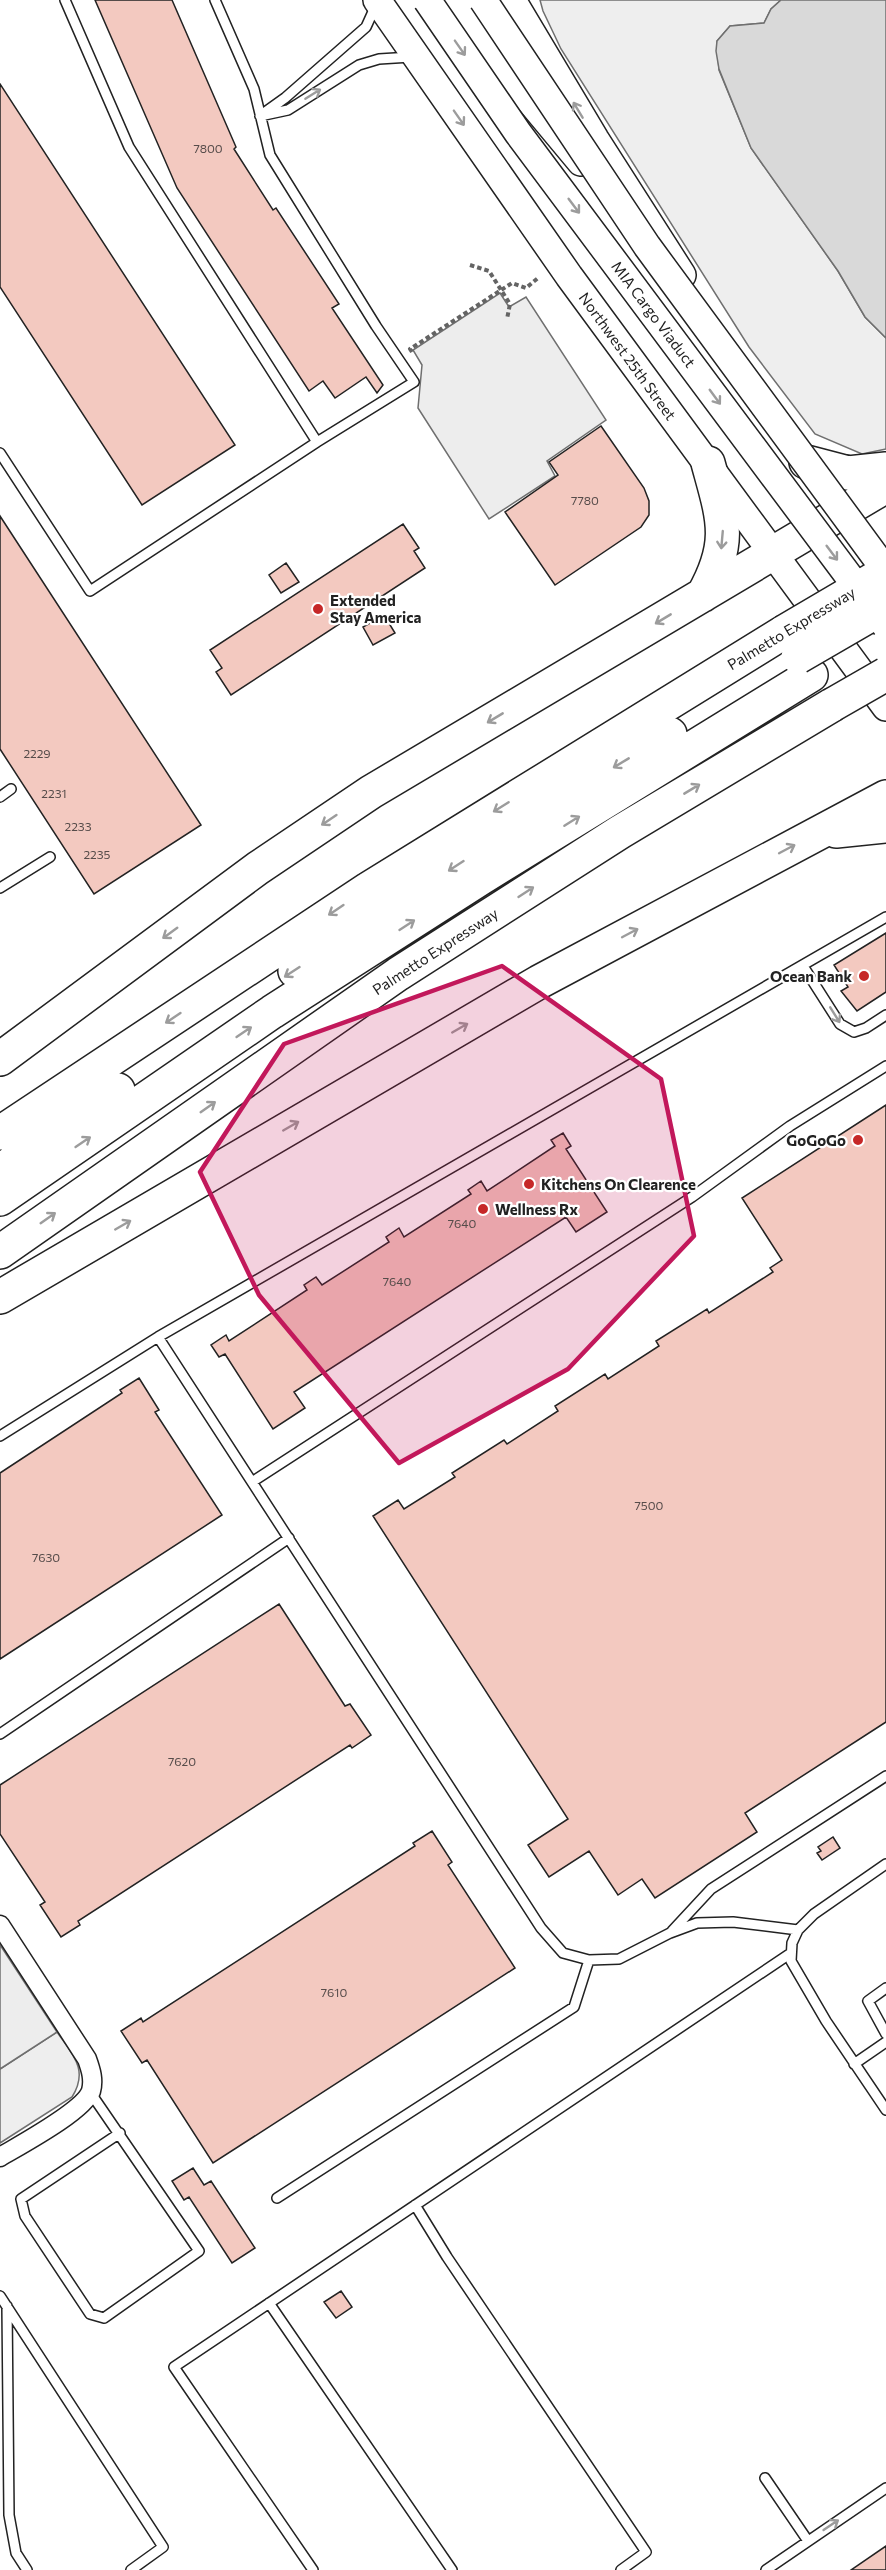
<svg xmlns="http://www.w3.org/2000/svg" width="886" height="2570" font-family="Commissioner,sans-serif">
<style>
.green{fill:#eee;stroke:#6f6f6f;stroke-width:1.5}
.parking{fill:#ededed;stroke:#6f6f6f;stroke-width:1.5}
.water{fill:#d9d9d9;stroke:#6f6f6f;stroke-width:1.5}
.building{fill:#f3c9c0;stroke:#222;stroke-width:1.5}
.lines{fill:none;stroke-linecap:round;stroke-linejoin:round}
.service-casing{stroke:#222;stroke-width:12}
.minor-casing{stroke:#222;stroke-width:21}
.secondary-casing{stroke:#222;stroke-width:30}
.motorway-casing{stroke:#222;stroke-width:36}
.path{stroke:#646464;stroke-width:4;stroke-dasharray:4.5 3;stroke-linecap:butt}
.service{stroke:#fff;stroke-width:9}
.minor{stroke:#fff;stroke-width:18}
.secondary{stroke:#fff;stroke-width:27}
.motorway{stroke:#fff;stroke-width:33}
.secondary-bridge-casing{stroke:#222;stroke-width:30;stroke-linecap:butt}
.motorway-bridge-casing{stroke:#222;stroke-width:36;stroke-linecap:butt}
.secondary-bridge{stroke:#fff;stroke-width:27}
.motorway-bridge{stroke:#fff;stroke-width:33}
.oneway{stroke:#9c9c9c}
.marked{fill:#c2185b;fill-opacity:0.2;stroke:#c2185b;stroke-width:4.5;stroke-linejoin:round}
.poi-dot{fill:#c62828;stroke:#fff;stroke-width:2}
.labels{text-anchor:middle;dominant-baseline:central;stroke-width:4.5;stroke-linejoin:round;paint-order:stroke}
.number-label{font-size:12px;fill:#564c4a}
.street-label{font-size:15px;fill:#222;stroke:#fff}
.poi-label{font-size:15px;font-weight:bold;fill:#222;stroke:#fff;text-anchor:start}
</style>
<rect width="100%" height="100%" fill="#fff"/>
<path class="green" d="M540,0H781L771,9L764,23L730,26L717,41L719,70L751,148L838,271L865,317L886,338V449L862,454L815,434L749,347L561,49L543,11Z
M57,2032C73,2055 89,2070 72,2097L0,2143V2069Z"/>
<path class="parking" d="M500,293L509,307L526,297L606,420L547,461L555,476L489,519L418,408L422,365L413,350Z
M0,1945L57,2032L0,2069Z"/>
<path class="water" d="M781,0H886V338L865,317L838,271L751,148L719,69L716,51L717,41L730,26L764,23L771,9Z"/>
<path class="building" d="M95,0H172L236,147L234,149L273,210L276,208L339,304L332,308L383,385L377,393L366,377L335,398L323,381L309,391L177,188Z
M0,84L235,445L142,505L0,287Z
M601,426L644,488L649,501V515L641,527L555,585L505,512L558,475L549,462Z
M0,516L201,825L94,894L0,749Z
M403,524L419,548L414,551L425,568L231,695L216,672L222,668L210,650Z
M286,563L299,582L281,593L269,575Z
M384,615L395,633L373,645L363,627Z
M886,933V992L857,1011L841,991L848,987L834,965Z
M886,1105V1722L745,1813L757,1832L655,1898L642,1879L618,1895L589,1851L549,1877L528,1845L568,1819L373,1516L398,1500L404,1509L455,1477L452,1473L504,1440L507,1444L558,1411L555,1406L605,1374L608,1379L659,1346L656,1341L707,1309L709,1313L773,1272L770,1268L782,1260L742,1198Z
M563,1133L571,1146L566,1149L607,1212L576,1232L566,1217L294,1392L305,1408L273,1429L225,1354L219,1357L211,1345L226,1335L229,1341L307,1290L304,1285L316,1277L322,1285L389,1242L386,1237L399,1228L404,1237L471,1194L468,1190L481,1181L487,1191L555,1146L551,1140Z
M139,1378L159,1410L155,1412L222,1515L0,1659V1473L122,1393L120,1390Z
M279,1604L345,1706L350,1704L371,1735L352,1748L350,1745L78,1921L80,1925L61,1937L40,1905L45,1902L0,1834V1785Z
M432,1831L452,1862L448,1865L515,1968L213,2163L147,2060L142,2063L121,2031L141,2018L143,2022L415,1846L413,1843Z
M833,1837L840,1848L822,1860L817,1853L821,1851L818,1847Z
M193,2168L204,2185L211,2181L255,2248L232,2263L189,2197L184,2200L172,2181Z
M341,2291L352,2307L336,2318L324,2302Z
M886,2546V2570H851Z"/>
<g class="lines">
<g class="service-casing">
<path id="service" d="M65,0L129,147L317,442
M264,113L285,98L366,27L376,5
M260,116L288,110L359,65L379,59L411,57
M0,453L90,591L317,442L414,382L376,326L270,155L254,89L215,0
M0,797L11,789
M0,888L50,857
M803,966L840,1024L854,1032L866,1028L886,1015
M158,1337L541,1928L563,1953L589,1960L619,1959L670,1933L697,1923L733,1922L798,1930
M0,1436L158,1337L886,917
M252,1482L692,1197L790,1126L886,1066
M0,1734L289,1538
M886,1864L814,1914L798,1930L792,1943L791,1961L826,2021L886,2110
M672,1931L711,1889L886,1776
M886,1988L868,2001L886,2034
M854,2064L886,2042
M90,2092L199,2251L104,2318L90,2314L25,2216L21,2199L120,2133
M277,2198L574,2007L589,1960
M415,2205L447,2257L646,2552L621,2570
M0,2296L163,2547L131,2570
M269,2303L452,2570
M7,2306L9,2515L16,2553L27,2570
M765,2478L808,2541
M313,2570L174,2367L791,1953
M766,2570L886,2488"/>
</g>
<g class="minor-casing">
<path id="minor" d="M0,1925L87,2059C91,2070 94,2080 91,2091C84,2111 20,2145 0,2157"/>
</g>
<g class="secondary-casing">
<path id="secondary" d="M377,0L569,276L886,707
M456,0L506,72L581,162
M512,0L595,139L682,275"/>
</g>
<g class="motorway-casing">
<path id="motorway" d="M806,462L848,473L886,469
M703,595C733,542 723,518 708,463
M836,831L886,826
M295,971L468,858L670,734
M0,1059L258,868L371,792L886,486
M0,1133L368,889L784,632
M0,1171L118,1090
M0,1199L272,1012L481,878L811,675
M0,1252L398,974L620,832L832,705
M0,1297L539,982L886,797"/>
</g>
<path class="path" d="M470,265L489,271L510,304L507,319
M412,352L410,349L512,283L526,288L538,278"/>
<use href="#service" class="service"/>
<use href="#minor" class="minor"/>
<use href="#secondary" class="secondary"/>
<use href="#motorway" class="motorway"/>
<g class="secondary-bridge-casing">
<path id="secondary-bridge" d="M427,0L518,133L886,626
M483,0L647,246L886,571"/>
</g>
<g class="motorway-bridge-casing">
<path id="motorway-bridge" d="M784,632L886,572
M798,657L886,606
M832,705L886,674"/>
</g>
<use href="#secondary-bridge" class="secondary-bridge"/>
<use href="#motorway-bridge" class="motorway-bridge"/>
</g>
<defs><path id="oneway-shaft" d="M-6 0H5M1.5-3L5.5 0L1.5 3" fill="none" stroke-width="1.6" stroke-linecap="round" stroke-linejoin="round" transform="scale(1.5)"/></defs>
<g class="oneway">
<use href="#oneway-shaft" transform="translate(460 48) rotate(55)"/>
<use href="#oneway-shaft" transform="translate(313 94) rotate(-32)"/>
<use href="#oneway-shaft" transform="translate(578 110) rotate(-121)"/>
<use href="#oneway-shaft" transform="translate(459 118) rotate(55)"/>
<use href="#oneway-shaft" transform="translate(574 206) rotate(53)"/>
<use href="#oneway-shaft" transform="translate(715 397) rotate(54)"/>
<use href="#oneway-shaft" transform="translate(722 540) rotate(95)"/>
<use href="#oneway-shaft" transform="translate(832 553) rotate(53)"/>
<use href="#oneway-shaft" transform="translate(663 619) rotate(149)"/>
<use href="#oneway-shaft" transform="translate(495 718) rotate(149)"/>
<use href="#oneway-shaft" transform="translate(621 763) rotate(149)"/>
<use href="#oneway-shaft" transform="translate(692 789) rotate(-31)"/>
<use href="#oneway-shaft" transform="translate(501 807) rotate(148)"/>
<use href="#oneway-shaft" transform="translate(329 820) rotate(146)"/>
<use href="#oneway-shaft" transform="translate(572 821) rotate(-32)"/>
<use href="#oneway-shaft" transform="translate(787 849) rotate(-28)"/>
<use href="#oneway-shaft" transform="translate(456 866) rotate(147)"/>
<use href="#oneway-shaft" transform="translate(526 892) rotate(-33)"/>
<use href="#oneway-shaft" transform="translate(336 910) rotate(146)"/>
<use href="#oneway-shaft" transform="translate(407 925) rotate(-33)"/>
<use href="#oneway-shaft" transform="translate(170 933) rotate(144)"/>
<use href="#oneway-shaft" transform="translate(630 933) rotate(-28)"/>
<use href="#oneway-shaft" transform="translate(292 972) rotate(147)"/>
<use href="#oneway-shaft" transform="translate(835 1015) rotate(58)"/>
<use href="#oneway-shaft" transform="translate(173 1018) rotate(146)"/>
<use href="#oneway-shaft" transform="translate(460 1028) rotate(-30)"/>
<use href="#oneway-shaft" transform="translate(244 1032) rotate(-34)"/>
<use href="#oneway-shaft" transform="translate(208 1107) rotate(-35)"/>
<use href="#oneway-shaft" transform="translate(291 1126) rotate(-30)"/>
<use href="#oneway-shaft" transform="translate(83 1142) rotate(-34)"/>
<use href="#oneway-shaft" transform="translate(48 1218) rotate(-35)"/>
<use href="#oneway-shaft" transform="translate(123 1225) rotate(-30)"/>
<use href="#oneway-shaft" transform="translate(831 2525) rotate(-34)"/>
</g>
<path class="marked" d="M502,966L661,1079L694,1236L568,1369L399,1463L259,1295L200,1172L284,1044Z"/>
<g class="poi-dot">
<circle cx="318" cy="609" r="6"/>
<circle cx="864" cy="976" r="6"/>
<circle cx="858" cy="1140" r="6"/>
<circle cx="529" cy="1184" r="6"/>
<circle cx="483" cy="1209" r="6"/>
</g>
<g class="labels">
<g class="number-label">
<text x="208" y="148">7800</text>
<text x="585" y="500">7780</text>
<text x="37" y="753">2229</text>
<text x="54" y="793">2231</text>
<text x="78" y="826">2233</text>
<text x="97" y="854">2235</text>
<text x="462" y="1223">7640</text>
<text x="397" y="1281">7640</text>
<text x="649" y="1505">7500</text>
<text x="46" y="1557">7630</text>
<text x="182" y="1761">7620</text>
<text x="334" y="1992">7610</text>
</g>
<g class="street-label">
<text transform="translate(654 314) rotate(53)">MIA Cargo Viaduct</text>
<text transform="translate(628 356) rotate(54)">Northwest 25th Street</text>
<text transform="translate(791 628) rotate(-31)">Palmetto Expressway</text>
<text transform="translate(435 951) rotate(-33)">Palmetto Expressway</text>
</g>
<g class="poi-label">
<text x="330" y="600">Extended<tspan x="330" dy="17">Stay America</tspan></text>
<text x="852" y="976" text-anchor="end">Ocean Bank</text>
<text x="846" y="1140" text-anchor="end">GoGoGo</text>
<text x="541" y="1184">Kitchens On Clearence</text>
<text x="495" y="1209">Wellness Rx</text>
</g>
</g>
</svg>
